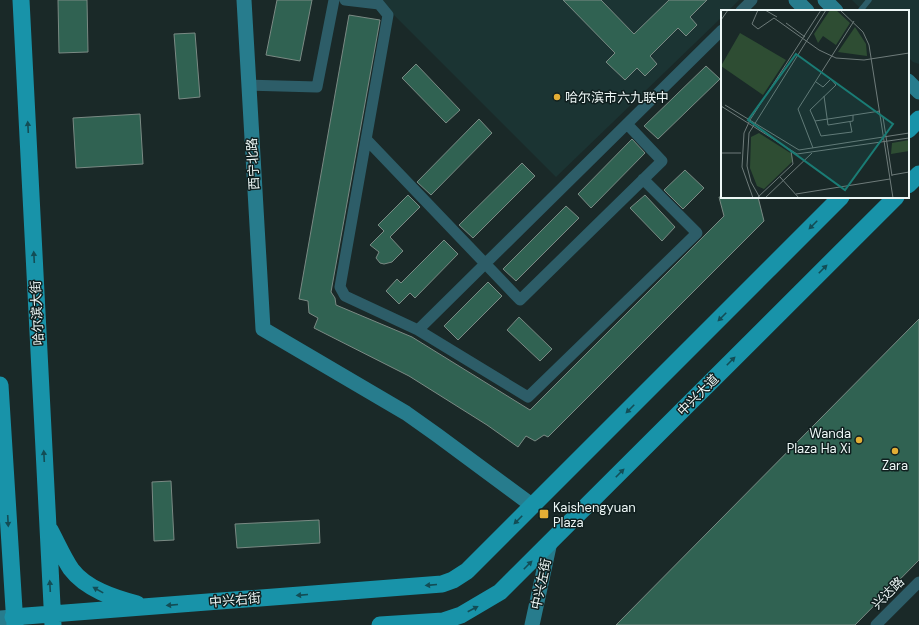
<svg xmlns="http://www.w3.org/2000/svg" width="919" height="625" font-family="'DM Sans','Noto Sans SC',sans-serif">
<style>
.built{fill:#1b3433}
.building{fill:#306252;stroke:#7a8a84}
.lines{fill:none;stroke-linecap:round;stroke-linejoin:round}
.lane{stroke:#2d5d68;stroke-width:5.5}
.street{stroke:#2d5d68;stroke-width:11}
.secondary{stroke:#277c8d;stroke-width:15}
.primary{stroke:#1893a9;stroke-width:17}
.oneway{fill:#134d56}
.poi-dot{fill:#e3ae35;stroke:#101f1f;stroke-width:1.5}
.labels{text-anchor:middle;dominant-baseline:central;stroke-width:3;stroke-linejoin:round;paint-order:stroke}
.poi-label{font-size:13px;fill:#edf7f6;stroke:#101f1f;text-anchor:start}
.street-label{font-size:13px;fill:#edf7f6;stroke:#101f1f}
.inset-road{fill:none;stroke:#6e7b7a;stroke-width:1}
.view{fill:#1a7c75;fill-opacity:0.15;stroke:#1a7c75;stroke-width:2}
.inset-edge{fill:none;stroke:#edf7f6;stroke-width:2}
</style>
<rect width="100%" height="100%" fill="#1a2928"/>
<path class="built" d="M379,0H739L728,11H722V17L556,177Z
M852,0H919V64L913,62L908,57V11H863Z"/>
<path class="building" d="M58,0H87L88,52L59,53Z
M277,0H312L300,61L266,55Z
M563,0H601L634,34L669,0H707L690,17L697,25L686,36L678,28L650,56L657,64L645,76L637,68L625,80L606,62L615,53Z
M349,15L380,20L331,292L335,298L336,305L412,337L530,410L724,216L719,197H758L764,221L548,437L544,435L535,441L526,436L518,447L487,425L409,376L314,328L318,318L309,313L308,301L299,299Z
M195,33L200,97L179,99L174,34Z
M416,64L460,110L446,123L402,78Z
M706,66L720,79L658,139L644,126Z
M140,114L143,164L76,168L73,118Z
M479,119L492,133L431,195L417,182Z
M632,139L645,153L591,208L578,194Z
M522,163L535,176L473,238L459,225Z
M685,170L704,188L683,209L664,190Z
M408,195L420,207L390,237L403,251L392,262L384,264L380,263L376,258L379,252L370,245L384,231L378,225Z
M645,195L675,227L662,241L630,208Z
M566,206L579,218L516,281L503,269Z
M444,240L458,254L415,298L410,293L399,304L386,291L397,279L401,283Z
M488,282L502,296L458,340L444,326Z
M519,317L552,349L540,361L507,330Z
M919,319V560L855,625H616Z
M171,481L174,540L154,541L152,482Z
M319,520L320,543L237,548L235,524Z"/>
<g class="lines">
<path class="lane" d="M860,11L869,0"/>
<path class="street" d="M345,0L379,4L388,15L340,287L345,296L418,330L722,30
M741,11L752,0
M248,85L317,87L334,0
M366,139L520,300L662,161L627,124
M418,330L528,397L697,233L643,179
M876,625L919,582"/>
<path class="secondary" d="M244,0L263,329L406,413L437,435L533,506
M796,0L807,11
M825,0L836,11
M908,81L919,92
M0,618L13,617
M532,625L550,542"/>
<path class="primary" d="M21,0L53,625
M908,130L919,119
M908,185L919,174
M0,385L15,625
M50,530C57,543 63,557 71,569C86,589 114,598 137,604
M13,617L442,584L453,580L467,571L841,197
M380,625L443,621L461,615L500,592L896,197"/>
</g>
<defs><path id="oneway-solid" d="M-6-.8H1V-3.2L6.5 0L1 3.2V.8H-6Z"/></defs>
<g class="oneway">
<use href="#oneway-solid" transform="translate(28 127) rotate(-93)"/>
<use href="#oneway-solid" transform="translate(813 225) rotate(135)"/>
<use href="#oneway-solid" transform="translate(34 257) rotate(-93)"/>
<use href="#oneway-solid" transform="translate(823 269) rotate(-45)"/>
<use href="#oneway-solid" transform="translate(722 317) rotate(135)"/>
<use href="#oneway-solid" transform="translate(731 361) rotate(-45)"/>
<use href="#oneway-solid" transform="translate(630 409) rotate(135)"/>
<use href="#oneway-solid" transform="translate(44 456) rotate(-93)"/>
<use href="#oneway-solid" transform="translate(620 473) rotate(-45)"/>
<use href="#oneway-solid" transform="translate(518 520) rotate(135)"/>
<use href="#oneway-solid" transform="translate(8 521) rotate(87)"/>
<use href="#oneway-solid" transform="translate(528 565) rotate(-45)"/>
<use href="#oneway-solid" transform="translate(431 585) rotate(175)"/>
<use href="#oneway-solid" transform="translate(50 586) rotate(-93)"/>
<use href="#oneway-solid" transform="translate(98 590) rotate(-151)"/>
<use href="#oneway-solid" transform="translate(302 595) rotate(175)"/>
<use href="#oneway-solid" transform="translate(172 605) rotate(175)"/>
<use href="#oneway-solid" transform="translate(473 609) rotate(-28)"/>
</g>
<g class="poi-dot">
<circle cx="557" cy="97" r="4"/>
<circle cx="859" cy="440" r="4"/>
<circle cx="895" cy="451" r="4"/>
<rect x="539" y="509" width="10" height="10" rx="2"/>
</g>
<g class="labels">
<g class="poi-label">
<text x="565" y="97">哈尔滨市六九联中</text>
<text x="851" y="433" text-anchor="end">Wanda<tspan x="851" dy="15">Plaza Ha Xi</tspan></text>
<text x="895" y="465" text-anchor="middle">Zara</text>
<text x="553" y="507">Kaishengyuan<tspan x="553" dy="15">Plaza</tspan></text>
</g>
<g class="street-label">
<text transform="translate(253 164) rotate(-93)">西宁北路</text>
<text transform="translate(37 313) rotate(-93)">哈尔滨大街</text>
<text transform="translate(698 395) rotate(-45)">中兴大道</text>
<text transform="translate(541 584) rotate(-78)">中兴左街</text>
<text transform="translate(888 593) rotate(-45)">兴达路</text>
<text transform="translate(235 600) rotate(-5)">中兴右街</text>
</g>
</g>
<g transform="translate(721 10)">
<rect width="188" height="188" fill="#1a2928"/>
<path d="M109,0H115L129,13L115,35L102,26L97,33L93,24ZM134,17L145,34L146,46L117,42ZM19,23L65,50L42,85L0,56ZM38,123L71,144L72,151L43,179L36,176L29,158L30,127ZM188,130V141L170,144L171,133Z" fill="#2e4d33"/>
<path class="inset-road" d="M37,0L31,14L37,19L53,8L98,40L115,48L143,50L188,43M44,0L56,7M119,0L142,22L148,35L172,188M0,10L7,0M65,13L84,27M95,72L102,77L110,69L115,75L89,100L94,111L159,101M103,86L107,115L132,111V105M4,95L78,140L188,123M0,96L76,144L188,128M162,107L171,166M94,111L100,126L131,122L129,112M92,138L77,99L133,11M0,143H20M171,165L188,162M59,167L78,188M75,184L169,169M32,188L21,157L23,123L29,110L100,0M36,188L72,154L70,141M39,188L30,172L26,156L28,123L105,0M44,188L91,143"/>
<path class="view" d="M75,44L172,114L124,180L27,110Z"/>
<rect width="188" height="188" class="inset-edge"/>
</g>
</svg>
